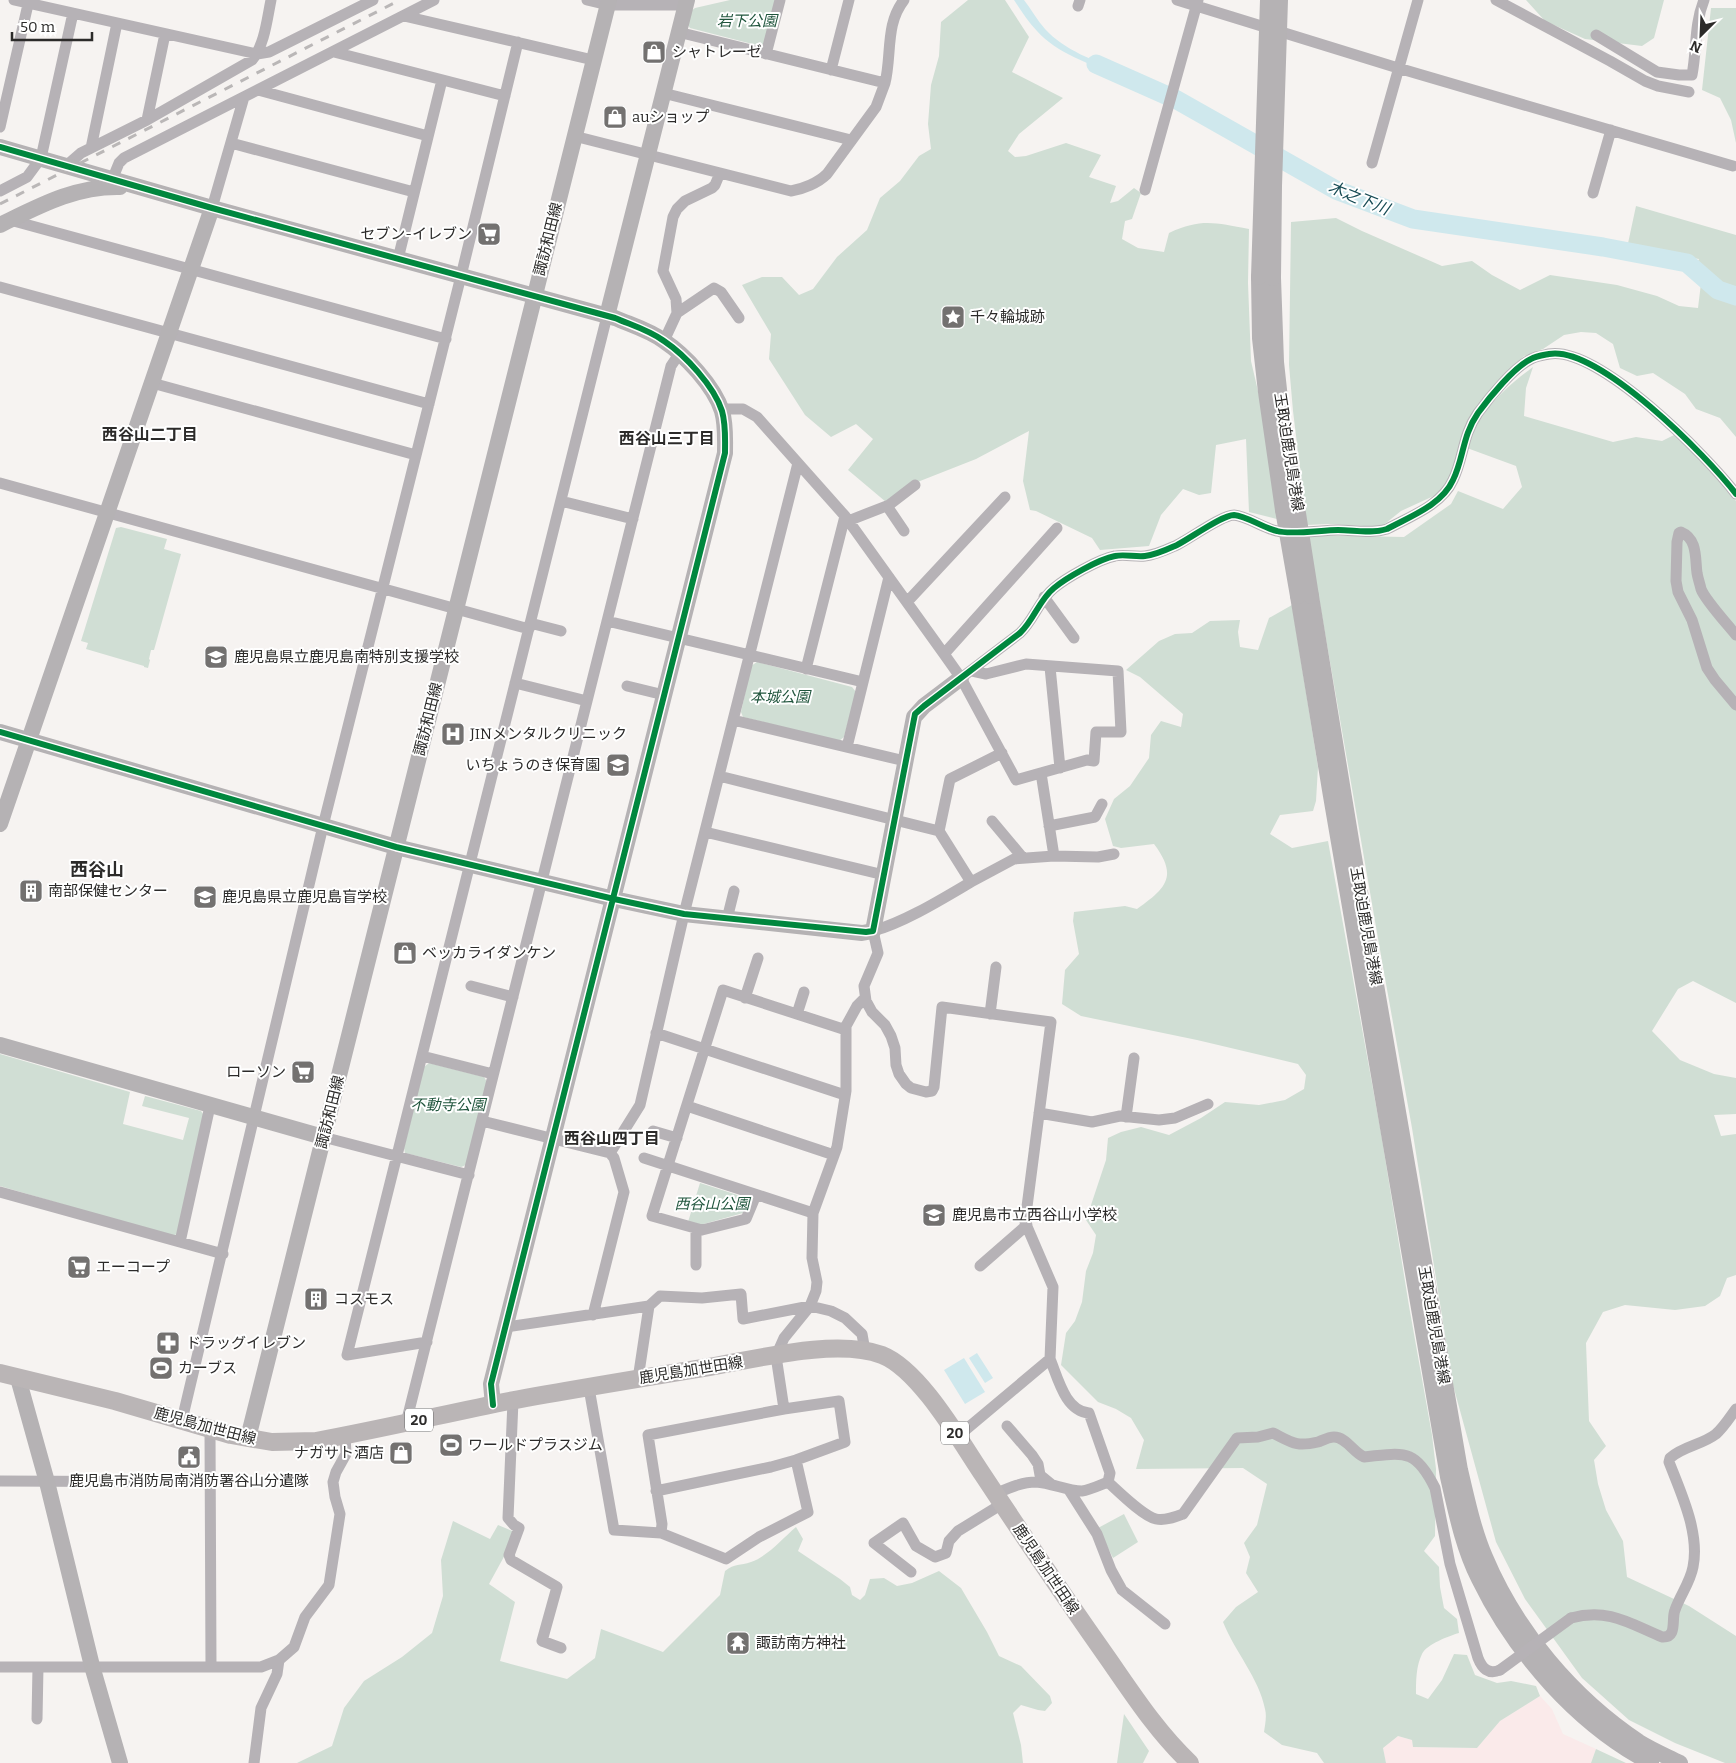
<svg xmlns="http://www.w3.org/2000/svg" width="1736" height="1763" font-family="Bitter,'Noto Sans JP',serif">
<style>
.industrial{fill:#faeaea}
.green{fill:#d0ded4}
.water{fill:#cfe8ed}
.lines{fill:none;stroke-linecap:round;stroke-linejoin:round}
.river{stroke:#cfe8ed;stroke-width:19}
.street{stroke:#b6b2b6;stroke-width:11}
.secondary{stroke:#b5b2b4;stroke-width:16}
.primary{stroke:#bab5b6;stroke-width:18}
.rail{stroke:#bab7b7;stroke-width:3;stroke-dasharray:9 9;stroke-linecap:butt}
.street-bridge{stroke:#b6b2b6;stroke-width:11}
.secondary-bridge{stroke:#b5b2b4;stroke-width:16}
.cycleway-casing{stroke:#fff;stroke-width:9}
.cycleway{stroke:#00873e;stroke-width:6}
.labels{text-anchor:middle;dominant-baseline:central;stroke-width:4;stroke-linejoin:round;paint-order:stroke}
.shield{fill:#fff;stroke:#6b6b6a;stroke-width:1}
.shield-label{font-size:14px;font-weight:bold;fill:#2c2b2a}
.park-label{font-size:15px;font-style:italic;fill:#20553d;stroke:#fff}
.poi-label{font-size:15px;fill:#2c2b2a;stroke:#fff;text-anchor:start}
.street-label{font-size:15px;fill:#2c2b2a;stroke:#fff}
.water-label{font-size:16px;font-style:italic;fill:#164b54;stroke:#fff}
.neighbourhood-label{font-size:16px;font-weight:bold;fill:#2c2b2a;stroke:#fff}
.quarter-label{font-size:18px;font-weight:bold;fill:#2c2b2a;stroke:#fff}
</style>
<rect width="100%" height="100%" fill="#f6f3f1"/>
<path class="industrial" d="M1540,1696L1552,1709L1563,1734L1596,1749L1591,1763H1386L1383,1748L1398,1736L1412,1740L1413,1747L1477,1748L1500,1721Z"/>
<path class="green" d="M730,0H775L764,44L760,46L690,28L687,24L691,11L695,8Z
M968,0H1005L1029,37L1012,72L1063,98L1019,134L1008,151L1015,157L1026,156L1066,143L1101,155L1089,177L1116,186L1110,203L1118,201L1134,188L1141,193L1132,219L1125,221L1122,239L1138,248L1164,252L1169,233C1202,218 1215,223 1249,229L1248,283L1251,361L1261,404L1277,519L1249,512L1246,439L1216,445L1211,493L1199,495L1183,489L1161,515L1149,546L1100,550L1092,538L1036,511L1030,510L1023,481L1029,431L976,459L915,483L886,502L848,470L873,439L856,424L831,437L805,415L769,359L771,334L742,285L762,277H782L799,295L813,289L837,257L867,230L880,198L900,181L919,156L931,149L928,124L931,85L939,56L941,22Z
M1526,0H1664L1654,38L1642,46L1585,39L1545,21Z
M1711,8H1736V143L1731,120L1720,98L1702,90Z
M1636,206L1736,235V437L1720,418L1696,409L1685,394L1653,373L1637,376L1620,368L1613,344L1596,333L1581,332L1564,335L1543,349L1524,356L1508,372L1483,401L1447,484L1438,494L1401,511L1381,527L1329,524L1307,525L1293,411L1289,365L1291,222L1336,218L1362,231L1442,266L1472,261L1492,275L1520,290L1550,275L1617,285L1657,296L1679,306L1698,308L1702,275L1694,270L1699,259L1627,248Z
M1533,367L1526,388L1524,416L1613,442L1636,437L1662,441L1674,435L1716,475L1736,501V1003L1693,981L1678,989L1652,1031L1680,1060L1714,1074L1736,1078V1114L1714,1115L1721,1136L1736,1134V1275L1727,1278L1720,1296L1705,1306L1675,1310L1625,1305L1603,1312L1586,1343L1589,1421L1606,1446L1594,1460L1598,1484L1606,1510L1623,1541L1627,1577L1689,1606L1736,1636V1763H1725L1675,1743L1629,1720L1582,1678L1525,1599L1496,1542L1453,1385L1412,1128L1383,967L1308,535L1404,537L1451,504L1458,491L1503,509L1522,487L1516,466L1467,448C1479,412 1503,389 1533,367Z
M121,527L167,539L164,549L181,554L154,650H151L149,659L150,660L148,668L144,667V666L86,649L88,643L81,641L116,528Z
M1292,605L1318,767L1316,801L1313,811L1280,815L1270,834L1292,848L1328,841L1381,1133L1409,1306L1432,1435L1436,1469L1435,1536L1424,1551L1439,1567L1440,1587L1444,1608L1457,1619L1459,1633C1449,1636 1427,1644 1422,1654C1416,1666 1416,1681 1416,1694L1428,1699L1442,1680L1454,1654L1467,1655L1475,1675L1497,1683L1511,1681L1536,1686L1540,1696L1500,1721L1477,1748L1413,1747L1412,1740L1398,1736L1383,1748L1386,1763H1324L1317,1753L1282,1745L1264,1732C1265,1725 1267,1716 1265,1709C1259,1678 1235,1652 1223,1622L1236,1607L1258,1592L1246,1573L1250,1557L1244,1543L1257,1525L1267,1484L1243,1468L1136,1469L1144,1440L1131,1418L1116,1409L1098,1402L1061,1365L1066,1333L1075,1321L1082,1302L1086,1271L1093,1253L1096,1235L1086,1220L1106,1160L1108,1138L1121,1132L1141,1127L1169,1135L1201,1118L1225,1102L1259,1105L1285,1100L1304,1089L1306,1075L1298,1064L1197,1040L1081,1016L1062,1004L1065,970L1079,954L1073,921L1074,912L1125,906L1137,909C1167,888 1178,876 1154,844L1121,848L1113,846L1105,819L1114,799L1130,786L1149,758L1151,735L1161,721L1181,727L1183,714L1140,677L1126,670L1159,641L1175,634L1192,633L1210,621L1240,620L1238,632L1240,647L1258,650L1269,618Z
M757,662L852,687L856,692L844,737L839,741L743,717L741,712L751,666Z
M0,1054L130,1092L123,1124L183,1140L189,1118L142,1106L145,1096L201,1111L205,1117L178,1234L171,1236L0,1186Z
M429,1063L484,1077L487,1082L466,1165L461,1167L405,1153L404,1148L424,1067Z
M700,1183L747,1198L743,1213L700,1225L688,1222Z
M1124,1514L1138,1542L1113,1558L1098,1528Z
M453,1521L490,1539L498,1525L517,1533L489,1584L515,1602L500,1661L567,1679L595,1658L601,1629L663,1652L720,1595L725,1571C735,1563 740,1566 751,1562C768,1556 782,1539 796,1527L803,1539L798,1551L840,1579L850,1587L852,1595L860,1600L865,1595L870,1579L884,1578L897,1586L912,1583L939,1571L961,1588L987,1632L999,1656L1021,1666L1050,1696L1052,1703L1045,1711L1038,1710L1021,1705L1013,1713L1021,1745L1023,1763H297L332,1746L344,1708L364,1681L402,1657L432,1633L443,1596L441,1560Z
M1124,1714L1149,1751L1143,1763H1117Z
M1596,1749L1626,1763H1591Z"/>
<path class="water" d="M1014,0H1024C1031,9 1037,20 1045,29C1064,50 1095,61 1120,71L1118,75C1092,65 1056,53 1037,31C1028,22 1021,10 1014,0Z
M977,1353L993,1378L985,1383L969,1358Z
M964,1358L985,1392L965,1404L944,1370Z"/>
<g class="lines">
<path class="river" d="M1096,64L1177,100L1336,190L1413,219L1603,247L1687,263L1718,290L1736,296"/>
<path class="street" d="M14,0L257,54L269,52L373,0
M587,0L608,5H685
M1177,0L1398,68L1733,166
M1496,0L1610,61L1645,81L1658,86L1689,92
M1078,6L1080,0
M404,16L593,60
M1596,35L1657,72L1679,75H1692C1697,49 1694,25 1704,0
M334,52L505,96
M766,54L780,0
M831,70L849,0
M885,83C892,55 885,24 904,0
M258,90L428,136
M663,93L851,140
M147,120L165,34
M0,127L29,0
M574,136L791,191C803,189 818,183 827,174L876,107L885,83L678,32
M231,143L414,192
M91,148L117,23
M1372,163L1418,0
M66,166L81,153L147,120L252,60C265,44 267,19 271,0
M112,180L119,163L124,158L434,0
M1145,190L1198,0
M0,191L27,177L41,158L73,13
M1593,193L1611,130
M212,208L244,97
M10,220L446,339
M398,259L442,80
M0,287L429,404
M677,313L714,288L721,292L739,318
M664,341L677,313L676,299L663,271L673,217L677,209L685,201L712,188L715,185L720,173
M152,383L416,455
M721,409H743L757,417L845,516L944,654L961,678L1016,780L1087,760L1094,761L1096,732H1121L1118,671L1026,664L986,674L972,671
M0,483L529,629
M561,501L633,519
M887,506L904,531
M848,521L889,505L915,485
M1044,597L1074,638
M907,602L1005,497
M607,621L863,682
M530,623L561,631
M1736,635C1728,625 1705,600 1701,589C1700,584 1698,579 1697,573C1695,559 1698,539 1681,532L1679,533L1677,542L1676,581L1678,592L1692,620L1707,668L1715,680L1736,705
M944,654L1057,528
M1050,667L1060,768
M806,669L845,516
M961,678L1020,633C1034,620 1039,600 1054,588C1066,578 1099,559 1115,556C1124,554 1135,557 1145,556C1156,555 1168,549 1177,545C1191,538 1222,515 1234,515C1247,516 1263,528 1277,531C1290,535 1322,530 1338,530C1354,530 1371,534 1387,529C1409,517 1442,505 1453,480C1464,458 1462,436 1478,413C1489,398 1514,367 1531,359C1536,356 1544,355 1549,354C1598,345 1708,457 1736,494
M515,683L587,701
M627,686L664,695
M733,720L905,761
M847,747L889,577
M719,776L939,831
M992,821L1023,858
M1049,826L1095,817L1102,804
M705,832L884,875
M1054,856L1098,857L1114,854
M971,882L1014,859L1054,856L1041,773
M727,919L734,891
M471,986L513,997
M745,998L758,958
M797,1014L804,992
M990,1014L996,967
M656,1033L845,1095
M422,1056L493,1074
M687,1106L834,1155
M1039,1113L1092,1122L1120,1116L1159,1120L1175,1118L1208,1104
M1126,1117L1134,1058
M482,1121L610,1153L614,1158L624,1192L593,1315
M653,1131L677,1138
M323,1137L469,1175
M610,1153L640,1105L684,914L798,463
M644,1158L813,1213
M0,1192L223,1254
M756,1195L746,1219L702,1230L652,1216L723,990L846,1030
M180,1242L210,1106
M696,1265V1229
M980,1266L1027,1225
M649,1306L660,1296L702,1298L741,1294L743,1319L810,1306L831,1311L845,1318L862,1334L865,1351
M506,1327L649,1306L638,1379
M427,1342L347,1355L607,316
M1050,1359C1058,1378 1065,1411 1089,1413L1110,1473L1108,1482
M589,1388L614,1530L661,1533L726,1559L759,1537L808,1512L796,1460
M513,1401L508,1518L514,1525L519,1528L509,1555L511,1560L557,1587L542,1641L561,1648
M784,1409L776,1356L784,1338L810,1306L816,1291L817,1282L812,1258L813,1213L837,1147L846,1091V1026L857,1006L865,998
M182,1420L323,826L461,276L518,42
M406,1423L671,366L679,354
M1007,1426L1032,1455L1038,1464L1040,1475L1051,1484
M210,1429L211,1667
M957,1437L1050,1359L1053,1287L1025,1222L1051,1022L942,1007L934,1087L932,1091L926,1092L911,1088L906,1084L899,1074L896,1065L895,1048L891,1036L885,1025L872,1012L866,1001L864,986L878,953L873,931C905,922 942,899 971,882L939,831L950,779L1002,753
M0,1481L211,1482
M1069,1490L1097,1534L1111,1570L1122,1590L1165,1624
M656,1491L771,1467L796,1460L845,1442L839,1401L784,1409L648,1435L662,1524L661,1533
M995,1494C1009,1488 1022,1482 1036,1482C1052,1483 1067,1491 1082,1491C1090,1490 1100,1485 1108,1482C1119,1492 1143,1516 1156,1519C1165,1521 1175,1517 1183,1514L1237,1438L1258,1437L1273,1433C1293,1443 1296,1447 1318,1442C1323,1440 1329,1437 1334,1437C1346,1437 1353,1452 1364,1457C1403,1453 1415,1447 1435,1488L1450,1564L1478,1658C1482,1668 1488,1675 1500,1670
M911,1572L874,1543L903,1523L916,1546L935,1557L946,1553L949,1541L958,1531L1002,1504
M1571,1618C1608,1608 1629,1623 1662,1637C1678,1638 1671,1619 1675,1610C1680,1595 1690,1583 1693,1567C1700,1533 1681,1493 1669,1462L1670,1458C1683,1446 1702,1445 1716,1434C1724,1427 1730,1417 1736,1409
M0,1667H261L279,1660L294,1647L305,1617L329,1585L340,1514L335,1497L333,1482L336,1472L346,1454L345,1435
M37,1719L38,1667
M254,1763L261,1708L277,1674L279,1660"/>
<path class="secondary" d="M0,147L212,208L615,318C631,325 649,330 664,341C685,355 714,386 722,411C726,425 725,439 725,453L491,1384L493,1405
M0,225C39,206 75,186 120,187
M1259,277L1260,338L1266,392L1283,510
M1273,278L1276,362L1282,417L1297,507
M607,316L687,0
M1298,596L1331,796L1448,1477C1456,1512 1463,1547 1479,1579C1515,1653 1578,1725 1651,1763
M1311,596L1352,846L1460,1470C1467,1499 1473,1529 1485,1557C1516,1631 1573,1698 1639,1742C1652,1750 1666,1756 1680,1763
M0,732L396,847L614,899L684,914L862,933L873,931L914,717L924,706L961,678
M0,824L212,208
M0,1045L323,1137
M18,1378L47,1482L92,1666L120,1763
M248,1438L609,0"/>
<path class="primary" d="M0,1373L115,1401L231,1435L272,1442L316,1441C381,1429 445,1414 509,1401C575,1389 642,1378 709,1367C757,1359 836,1338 882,1355C920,1370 960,1441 983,1475C1024,1537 1066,1599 1109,1660C1134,1696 1158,1733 1190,1763"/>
<path class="rail" d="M0,204L400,0"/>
<path class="street-bridge" d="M1500,1670L1571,1618"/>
<path class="secondary-bridge" d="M1259,277L1268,0
M1273,278L1274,186L1280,0
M1297,507L1311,596
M1283,510L1298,596"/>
<g class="cycleway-casing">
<path id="cycleway" d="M0,147L212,208L615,318C631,325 649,330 664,341C685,355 714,386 722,411C726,425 725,439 725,453L491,1384L493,1405
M0,732L396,847L614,899L684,914L866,932L873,931L915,714L924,706L1020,633C1034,620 1039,600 1054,588C1066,578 1099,559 1115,556C1124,554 1135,557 1145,556C1156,555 1168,549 1177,545C1191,538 1222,515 1234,515C1247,516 1263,528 1277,531C1290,535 1322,530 1338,530C1354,530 1371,534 1387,529C1409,517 1442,505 1453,480C1464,458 1462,436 1478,413C1489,398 1514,367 1531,359C1536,356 1544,355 1549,354C1598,345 1708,457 1736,494"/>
</g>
<use href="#cycleway" class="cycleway"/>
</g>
<defs>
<g id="shop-square" transform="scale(1.25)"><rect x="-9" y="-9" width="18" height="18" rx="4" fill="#737170" stroke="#fff"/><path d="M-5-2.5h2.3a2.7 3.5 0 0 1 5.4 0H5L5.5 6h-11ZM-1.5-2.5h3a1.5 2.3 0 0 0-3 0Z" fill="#fff"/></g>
<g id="supermarket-square" transform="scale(1.25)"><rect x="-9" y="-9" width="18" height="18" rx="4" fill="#737170" stroke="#fff"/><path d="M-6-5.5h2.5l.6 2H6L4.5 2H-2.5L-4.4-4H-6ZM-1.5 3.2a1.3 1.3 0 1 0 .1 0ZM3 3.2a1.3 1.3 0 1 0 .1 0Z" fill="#fff"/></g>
<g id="sight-square" transform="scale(1.25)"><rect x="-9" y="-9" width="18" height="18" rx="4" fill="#737170" stroke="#fff"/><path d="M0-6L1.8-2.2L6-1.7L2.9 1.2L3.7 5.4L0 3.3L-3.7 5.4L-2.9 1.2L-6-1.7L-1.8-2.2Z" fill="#fff"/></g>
<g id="school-square" transform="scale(1.25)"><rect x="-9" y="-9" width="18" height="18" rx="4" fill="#737170" stroke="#fff"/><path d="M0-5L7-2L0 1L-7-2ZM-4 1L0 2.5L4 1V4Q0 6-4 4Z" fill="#fff"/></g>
<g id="hospital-square" transform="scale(1.25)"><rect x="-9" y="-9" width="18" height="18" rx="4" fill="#737170" stroke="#fff"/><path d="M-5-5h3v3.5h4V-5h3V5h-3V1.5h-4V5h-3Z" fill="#fff"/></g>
<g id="building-square" transform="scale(1.25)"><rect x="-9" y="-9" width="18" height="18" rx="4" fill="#737170" stroke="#fff"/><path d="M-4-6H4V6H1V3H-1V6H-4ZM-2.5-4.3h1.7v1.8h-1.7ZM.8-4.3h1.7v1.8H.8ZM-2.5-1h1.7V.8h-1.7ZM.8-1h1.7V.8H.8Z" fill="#fff"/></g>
<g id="pharmacy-square" transform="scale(1.25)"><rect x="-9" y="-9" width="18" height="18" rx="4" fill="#737170" stroke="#fff"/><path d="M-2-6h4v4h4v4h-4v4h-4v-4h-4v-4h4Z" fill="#fff"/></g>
<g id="stadium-square" transform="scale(1.25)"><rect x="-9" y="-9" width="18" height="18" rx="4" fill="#737170" stroke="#fff"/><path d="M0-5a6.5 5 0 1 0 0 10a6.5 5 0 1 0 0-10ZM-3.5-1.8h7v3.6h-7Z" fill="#fff"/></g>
<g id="civic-square" transform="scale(1.25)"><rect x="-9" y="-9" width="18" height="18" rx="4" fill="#737170" stroke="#fff"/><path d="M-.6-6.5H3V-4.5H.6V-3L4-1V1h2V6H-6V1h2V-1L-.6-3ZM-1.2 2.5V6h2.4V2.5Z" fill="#fff"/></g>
<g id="temple-square" transform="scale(1.25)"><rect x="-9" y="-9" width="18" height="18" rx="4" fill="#737170" stroke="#fff"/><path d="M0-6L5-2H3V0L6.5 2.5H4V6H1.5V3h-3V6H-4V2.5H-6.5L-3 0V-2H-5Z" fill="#fff"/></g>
</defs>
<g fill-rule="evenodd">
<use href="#shop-square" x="654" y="52"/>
<use href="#shop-square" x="615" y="117"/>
<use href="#supermarket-square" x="489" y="234"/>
<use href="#sight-square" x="953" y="317"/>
<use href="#school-square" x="216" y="657"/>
<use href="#hospital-square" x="453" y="734"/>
<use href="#school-square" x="618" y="765"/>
<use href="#building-square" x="31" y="891"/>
<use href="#school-square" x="205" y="897"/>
<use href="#shop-square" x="405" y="953"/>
<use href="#supermarket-square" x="303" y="1072"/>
<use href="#school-square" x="934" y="1215"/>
<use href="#supermarket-square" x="79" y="1267"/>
<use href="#building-square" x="316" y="1299"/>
<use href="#pharmacy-square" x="168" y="1343"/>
<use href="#stadium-square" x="161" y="1368"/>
<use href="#stadium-square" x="451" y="1445"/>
<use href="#shop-square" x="401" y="1453"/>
<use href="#civic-square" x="189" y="1457"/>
<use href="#temple-square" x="738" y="1643"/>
</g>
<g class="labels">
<g class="shield">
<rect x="405" y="1408.5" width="28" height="23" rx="4"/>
<rect x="941" y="1421.5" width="28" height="23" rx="4"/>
</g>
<g class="shield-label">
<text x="419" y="1420">20</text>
<text x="955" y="1433">20</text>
</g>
<g class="park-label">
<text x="747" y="21">岩下公園</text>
<text x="780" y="697">本城公園</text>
<text x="448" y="1105">不動寺公園</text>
<text x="712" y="1204">西谷山公園</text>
</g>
<g class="poi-label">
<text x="672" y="52">シャトレーゼ</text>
<text x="632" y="117">auショップ</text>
<text x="472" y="234" text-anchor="end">セブン-イレブン</text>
<text x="970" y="317">千々輪城跡</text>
<text x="234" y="657">鹿児島県立鹿児島南特別支援学校</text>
<text x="470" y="734">JINメンタルクリニック</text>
<text x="600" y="765" text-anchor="end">いちょうのき保育園</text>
<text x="48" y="891">南部保健センター</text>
<text x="222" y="897">鹿児島県立鹿児島盲学校</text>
<text x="422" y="953">ベッカライダンケン</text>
<text x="286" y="1072" text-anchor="end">ローソン</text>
<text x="952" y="1215">鹿児島市立西谷山小学校</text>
<text x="96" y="1267">エーコープ</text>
<text x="334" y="1299">コスモス</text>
<text x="186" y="1343">ドラッグイレブン</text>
<text x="178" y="1368">カーブス</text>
<text x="468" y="1445">ワールドプラスジム</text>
<text x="384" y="1453" text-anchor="end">ナガサト酒店</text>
<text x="189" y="1481" text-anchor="middle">鹿児島市消防局南消防署谷山分遣隊</text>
<text x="756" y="1643">諏訪南方神社</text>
</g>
<g class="street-label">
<text transform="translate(548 239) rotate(-76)">諏訪和田線</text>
<text transform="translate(1289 452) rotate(81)">玉取迫鹿児島港線</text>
<text transform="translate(428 719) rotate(-76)">諏訪和田線</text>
<text transform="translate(1366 926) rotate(80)">玉取迫鹿児島港線</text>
<text transform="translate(330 1112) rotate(-76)">諏訪和田線</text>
<text transform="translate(1434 1325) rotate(80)">玉取迫鹿児島港線</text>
<text transform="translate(691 1370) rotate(-9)">鹿児島加世田線</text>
<text transform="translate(205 1426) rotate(15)">鹿児島加世田線</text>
<text transform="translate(1046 1569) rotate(56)">鹿児島加世田線</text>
</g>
<g class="water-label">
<text transform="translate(1359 198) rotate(22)">木之下川</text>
</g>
<g class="neighbourhood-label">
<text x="150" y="434">西谷山二丁目</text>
<text x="667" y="438">西谷山三丁目</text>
<text x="612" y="1138">西谷山四丁目</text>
</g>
<g class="quarter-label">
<text x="97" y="870">西谷山</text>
</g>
</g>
<g transform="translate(1701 35) rotate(204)" stroke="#ffffff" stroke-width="4" paint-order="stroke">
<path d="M0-4L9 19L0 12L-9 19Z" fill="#2c2b2a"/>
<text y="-8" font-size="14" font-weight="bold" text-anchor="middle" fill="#2c2b2a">N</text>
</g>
<path d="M12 32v8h80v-8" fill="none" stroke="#2c2b2a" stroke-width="2.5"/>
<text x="20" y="32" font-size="15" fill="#2c2b2a" stroke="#ffffff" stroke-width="4" paint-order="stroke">50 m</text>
</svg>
